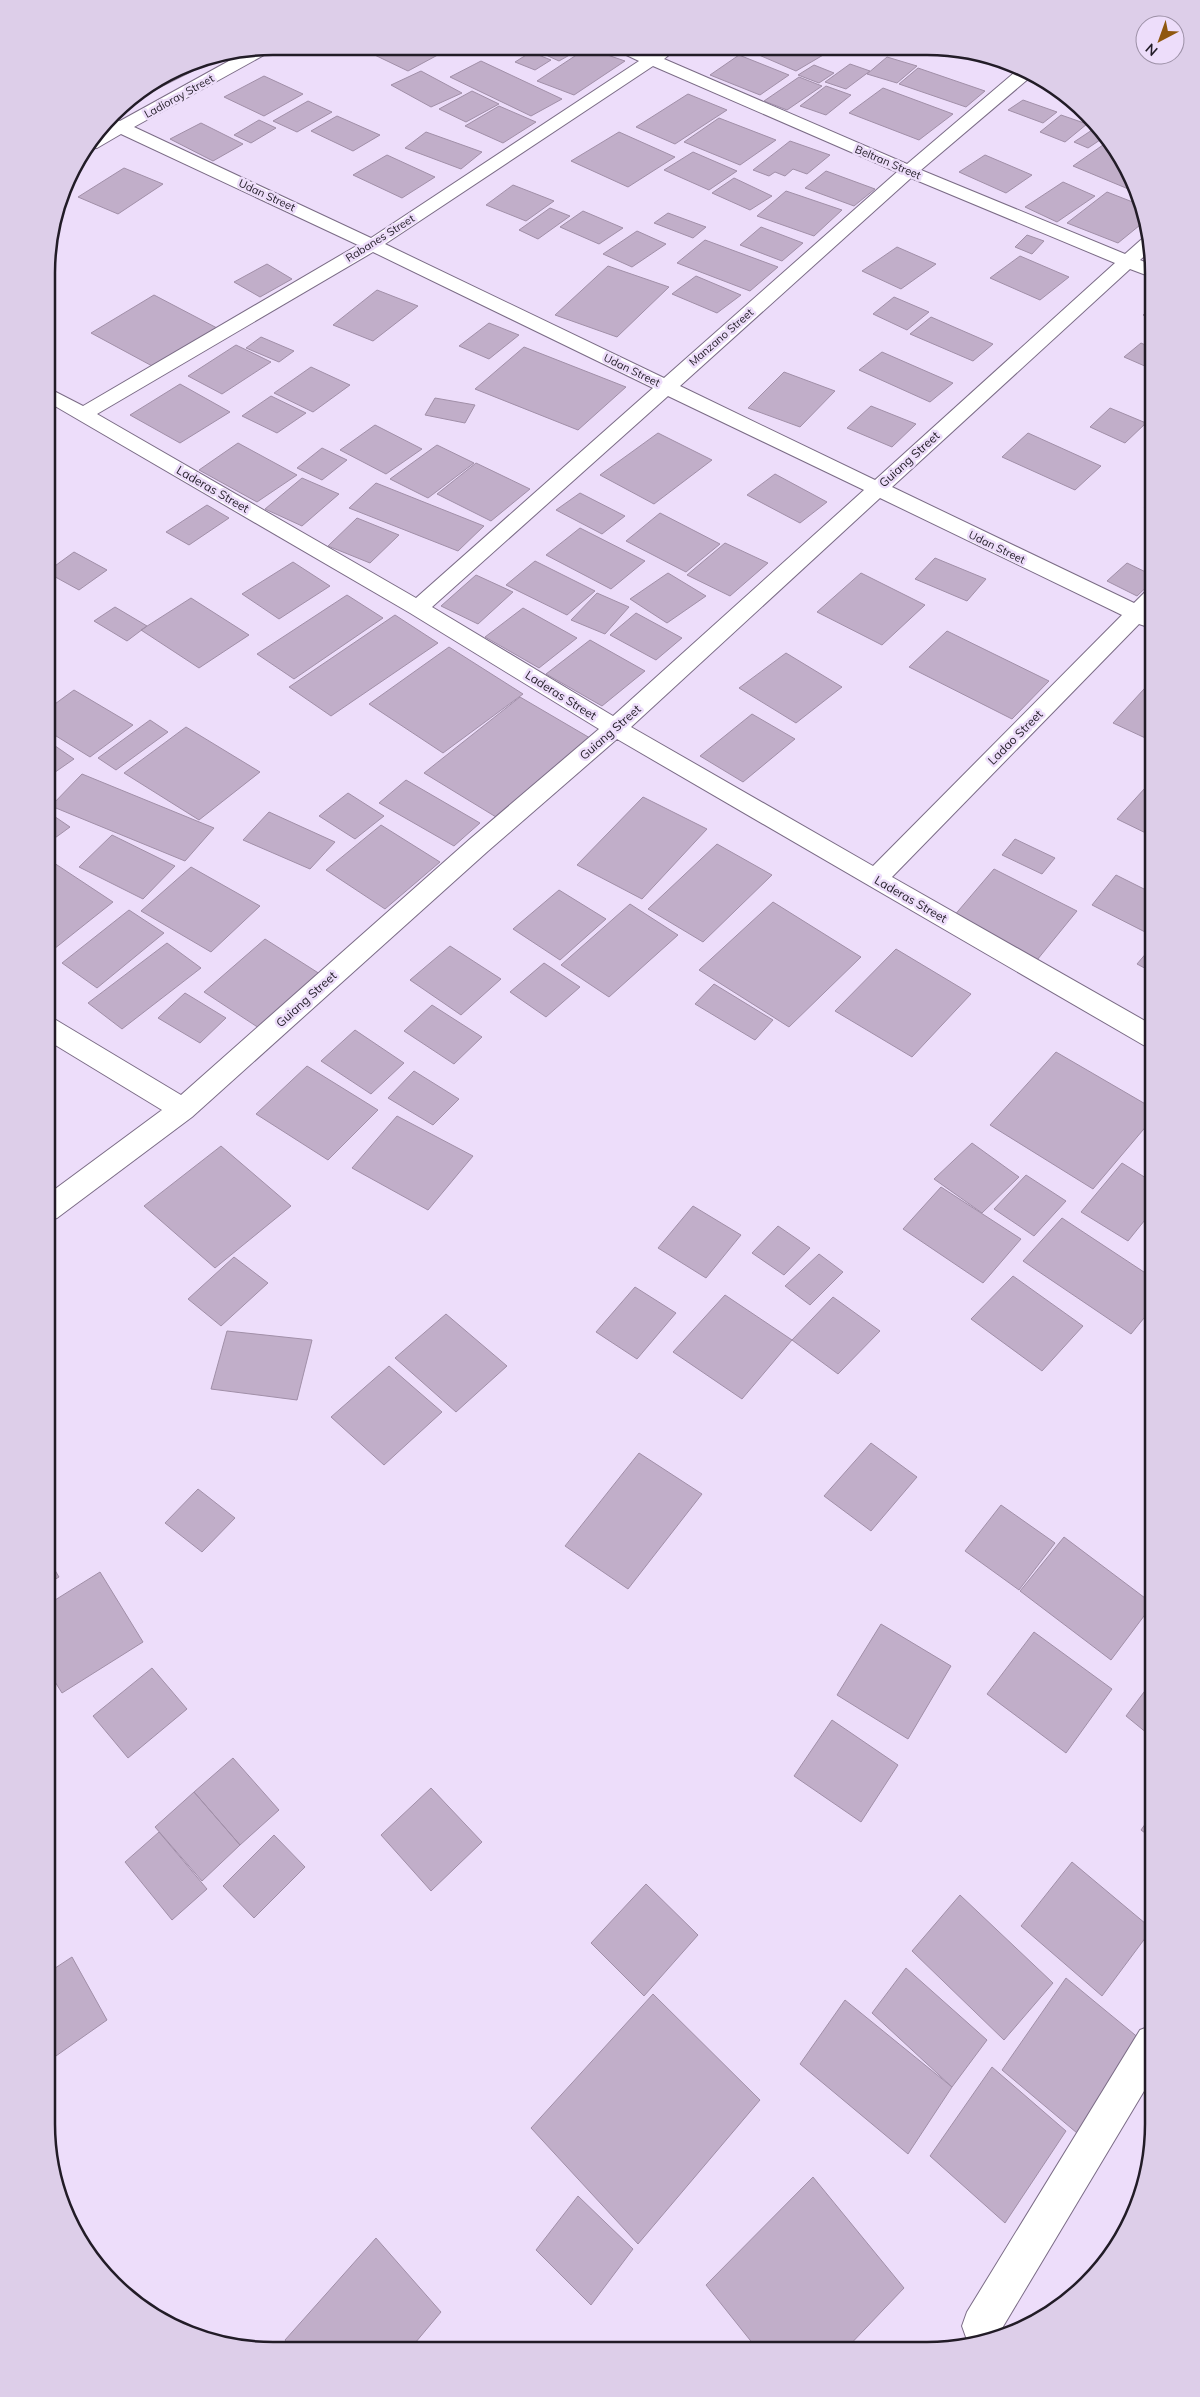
<svg xmlns="http://www.w3.org/2000/svg" width="1200" height="2397" font-family="Mulish,sans-serif">
<style>
.building{fill:#c1aec9;stroke:#a18fa8}
.lines{fill:none;stroke-linecap:round;stroke-linejoin:round}
.street-casing{stroke:#7b6c86;stroke-width:2}
.street{fill:#fff;fill-rule:evenodd}
.labels{text-anchor:middle;dominant-baseline:central;stroke-width:5;stroke-linejoin:round;paint-order:stroke}
.far-street-label{font-size:11px;fill:#221c27;stroke:#edddfa}
.street-label{font-size:12px;fill:#221c27;stroke:#edddfa}
.rim{fill:none;stroke:#221c27;stroke-width:2.5}
</style>
<rect width="100%" height="100%" fill="#edddfa"/>
<path class="building" d="M358,47H442L447,50L408,71Z
M542,48H582L559,61L537,51Z
M587,48L625,61L574,95L537,81Z
M757,49L828,50L830,51L796,71L752,52Z
M531,52L551,60L535,70L515,62Z
M739,55L789,75L760,95L710,75Z
M887,57L917,66L897,83L867,74Z
M481,61L562,99L531,116L450,77Z
M850,64L870,71L846,89L825,82Z
M184,65L195,70L159,88L152,85Z
M814,65L834,73L819,83L798,75Z
M918,68L985,91L966,107L899,84Z
M421,71L462,93L431,107L391,85Z
M264,76L303,94L264,116L224,97Z
M799,77L822,86L787,110L764,101Z
M826,86L851,95L826,115L800,106Z
M883,88L953,114L919,140L849,113Z
M472,91L499,104L466,122L439,109Z
M688,94L727,110L675,144L636,127Z
M1023,100L1057,112L1043,123L1008,110Z
M308,101L332,112L297,132L273,121Z
M499,106L536,122L503,143L465,126Z
M1061,115L1087,124L1065,142L1040,132Z
M337,116L380,135L353,151L311,131Z
M719,118L776,140L740,165L684,142Z
M259,120L276,128L251,143L234,135Z
M201,123L243,144L213,161L170,139Z
M1092,130L1106,136L1088,148L1074,142Z
M426,132L482,152L461,169L405,148Z
M619,132L675,157L628,187L571,161Z
M1110,140L1116,147L1138,193L1073,166Z
M790,141L830,155L807,174L793,169L785,176L775,172L769,176L753,170Z
M693,152L737,171L709,190L664,170Z
M387,155L435,177L402,198L353,175Z
M985,155L1032,175L1006,193L959,172Z
M124,168L163,184L118,214L78,197Z
M826,171L875,189L854,206L805,188Z
M734,178L772,196L750,210L712,193Z
M1063,182L1095,196L1057,222L1025,207Z
M513,185L554,201L526,221L486,205Z
M786,191L842,210L814,236L757,216Z
M1107,192L1143,206L1145,221L1118,243L1067,223Z
M550,208L570,216L538,239L519,230Z
M583,211L623,228L599,244L560,227Z
M668,213L706,227L693,238L654,223Z
M761,227L803,243L782,261L740,245Z
M637,231L666,244L632,267L603,254Z
M1027,235L1044,241L1032,254L1015,247Z
M705,240L778,267L750,291L677,263Z
M897,247L936,264L901,289L862,271Z
M1020,256L1069,277L1040,300L990,278Z
M267,264L292,279L260,297L234,282Z
M608,266L669,287L617,337L555,315Z
M696,276L741,295L717,313L672,294Z
M377,290L418,306L373,341L333,325Z
M154,295L217,328L154,367L91,333Z
M894,297L929,312L907,330L873,314Z
M1154,307V320L1143,315Z
M931,317L993,344L973,361L910,334Z
M489,323L519,335L489,359L459,346Z
M261,337L294,351L279,362L246,348Z
M1141,343L1154,349V370L1124,357Z
M236,345L271,362L222,394L188,376Z
M524,347L626,387L578,430L475,389Z
M882,352L953,383L930,402L859,370Z
M311,367L350,385L313,412L274,393Z
M784,372L835,391L800,427L748,408Z
M180,384L230,412L180,443L130,415Z
M271,396L306,413L277,433L242,416Z
M435,398L475,405L465,423L425,415Z
M871,406L916,424L892,447L847,428Z
M1110,408L1146,423L1125,443L1090,427Z
M375,425L422,449L386,474L340,450Z
M658,433L712,460L654,504L600,475Z
M1028,433L1101,466L1075,490L1002,457Z
M238,443L297,475L257,502L199,470Z
M437,445L474,463L428,498L390,479Z
M322,448L347,460L322,480L297,468Z
M476,463L530,489L491,521L437,494Z
M775,474L827,502L800,523L747,495Z
M302,478L339,494L302,526L265,509Z
M376,483L484,526L458,551L349,508Z
M580,493L625,516L602,534L556,510Z
M1154,497V512L1144,508Z
M207,505L229,518L189,545L166,532Z
M660,513L720,544L686,572L626,541Z
M357,518L399,535L370,563L328,546Z
M580,528L645,561L611,589L546,555Z
M725,543L768,563L730,596L687,575Z
M74,552L107,570L79,590L48,573V571Z
M935,558L986,579L967,601L915,579Z
M535,561L595,591L567,615L506,585Z
M293,562L330,586L279,619L242,594Z
M1127,563L1154,576V580L1137,596L1107,581Z
M668,573L706,596L667,623L630,599Z
M861,573L925,605L882,645L817,612Z
M476,575L513,592L478,624L441,606Z
M597,593L629,607L605,634L571,620Z
M347,595L383,618L294,679L257,654Z
M191,598L249,635L199,668L141,630Z
M115,607L147,626L127,641L94,621Z
M523,608L577,638L539,668L485,637Z
M636,613L682,638L656,660L610,635Z
M395,615L438,643L331,716L289,687Z
M947,631L1049,681L1012,719L909,667Z
M590,640L645,671L602,706L546,674Z
M449,647L523,694L443,753L369,704Z
M786,653L842,687L796,723L739,688Z
M1154,678V742L1113,723Z
M74,690L133,725L90,757L48,731V709Z
M520,697L590,738L496,817L424,773Z
M752,714L795,739L743,782L700,756Z
M150,720L168,732L116,770L98,758Z
M186,727L260,772L199,820L124,773Z
M48,741L74,759L48,777Z
M82,774L214,828L185,861L51,806Z
M1154,778V837L1117,819Z
M406,780L480,823L454,846L379,803Z
M348,793L384,816L355,839L319,816Z
M643,797L707,829L642,899L577,865Z
M48,812L70,827L48,843Z
M269,812L335,842L310,869L243,840Z
M381,825L440,862L385,909L326,870Z
M112,835L175,866L143,899L79,867Z
M1015,839L1055,858L1042,874L1002,855Z
M717,844L772,875L703,942L648,909Z
M48,859L113,902L54,949L47,944Z
M191,867L260,906L211,952L141,911Z
M994,869L1077,911L1037,960L953,917Z
M1116,875L1154,894L1153,936L1092,905Z
M559,890L606,919L560,960L513,929Z
M773,902L861,957L789,1027L699,970Z
M630,904L678,935L609,997L561,965Z
M129,910L164,933L97,988L62,963Z
M265,939L320,974L259,1028L204,992Z
M167,943L201,968L122,1029L88,1003Z
M1154,944V973L1137,964Z
M450,946L501,979L461,1015L410,980Z
M896,949L971,994L912,1057L835,1011Z
M544,963L580,987L546,1017L510,992Z
M714,984L773,1020L755,1040L695,1004Z
M185,993L226,1018L200,1043L158,1018Z
M432,1005L482,1037L454,1064L404,1031Z
M355,1030L404,1063L371,1094L321,1061Z
M1056,1052L1154,1109V1117L1093,1189L990,1125Z
M307,1066L378,1110L328,1160L256,1114Z
M414,1071L459,1099L433,1125L388,1098Z
M397,1116L473,1156L428,1210L352,1168Z
M972,1143L1019,1177L982,1213L934,1179Z
M221,1146L291,1206L215,1268L144,1206Z
M1122,1163L1154,1183L1153,1210L1128,1241L1081,1212Z
M1026,1175L1066,1201L1034,1236L994,1209Z
M941,1187L1021,1239L983,1283L903,1229Z
M693,1206L741,1235L706,1278L658,1248Z
M1062,1218L1153,1278V1307L1131,1334L1023,1261Z
M778,1226L810,1248L784,1275L752,1253Z
M819,1254L843,1272L810,1305L785,1286Z
M234,1257L268,1283L221,1326L188,1299Z
M1013,1276L1083,1326L1042,1371L971,1319Z
M635,1287L676,1313L637,1359L596,1332Z
M725,1295L792,1340L742,1399L673,1352Z
M833,1297L880,1331L838,1374L792,1340Z
M446,1314L507,1366L456,1412L395,1358Z
M227,1331L312,1340L297,1400L211,1389Z
M389,1366L442,1412L384,1465L331,1417Z
M871,1443L917,1477L871,1531L824,1496Z
M639,1453L702,1494L628,1589L565,1546Z
M198,1489L235,1518L202,1552L165,1523Z
M1001,1505L1055,1543L1019,1590L965,1551Z
M1064,1537L1153,1604L1111,1660L1020,1591Z
M47,1557L59,1577L47,1584Z
M100,1572L143,1642L62,1693L47,1669V1605Z
M881,1624L951,1666L908,1739L837,1695Z
M1034,1632L1112,1689L1066,1753L987,1694Z
M152,1668L187,1709L128,1758L93,1716Z
M1153,1680V1738L1126,1716Z
M832,1720L898,1765L861,1822L794,1776Z
M233,1758L279,1810L240,1845L194,1792Z
M431,1788L482,1842L431,1891L381,1835Z
M194,1792L240,1845L202,1881L155,1827Z
M1153,1813V1839L1141,1830Z
M159,1832L207,1889L172,1920L125,1862Z
M274,1835L305,1867L254,1918L223,1886Z
M1072,1862L1152,1929L1102,1996L1021,1926Z
M646,1884L698,1935L644,1996L591,1943Z
M960,1895L1053,1983L1004,2040L912,1951Z
M72,1957L107,2020L46,2063V1974Z
M906,1968L987,2040L952,2087L872,2013Z
M1066,1978L1140,2039L1077,2133L1002,2070Z
M653,1994L760,2100L638,2244L531,2128Z
M845,2000L952,2087L908,2154L800,2064Z
M992,2067L1066,2131L1005,2223L930,2156Z
M813,2177L904,2288L844,2351L758,2350L706,2285Z
M578,2196L633,2249L591,2305L536,2250Z
M376,2238L441,2312L410,2349H292L285,2340Z"/>
<g class="lines">
<g class="street-casing">
<path id="street" d="M275,46L273,50L134,127L371,238L639,61L618,51L616,48L639,49L650,53L657,49H676L664,59L907,164L1021,67L1034,74L921,170L1125,254L1143,238L1148,237L1150,251L1140,260L1152,265L1154,278L1130,269L892,487L1134,603L1146,591L1154,589V609L1151,612L1154,613V629L1139,624L892,877L1154,1026V1049L1145,1046L617,739L488,851L192,1117L57,1218L47,1221V1195L162,1110L47,1040V1017L56,1020L181,1095L470,839L599,729L410,613L48,402V388L83,406L358,245L121,134L97,148L88,149L101,131L108,128L105,127L112,118L120,121L247,51ZM653,66L897,172L664,378L385,244ZM911,178L1115,263L875,480L680,386ZM373,252L653,388L416,598L97,414ZM668,396L864,490L613,716L432,607ZM880,498L1122,615L873,866L631,727Z
M1153,2025V2076L995,2340L975,2343L967,2340L962,2326L967,2312L1140,2030Z"/>
</g>
<use href="#street" class="street"/>
</g>
<g class="labels">
<g class="far-street-label">
<text transform="translate(179 96) rotate(-29)">Ladioray Street</text>
<text transform="translate(888 162) rotate(23)">Beltran Street</text>
<text transform="translate(267 195) rotate(25)">Udan Street</text>
<text transform="translate(380 238) rotate(-32)">Rabanes Street</text>
<text transform="translate(721 337) rotate(-41)">Manzano Street</text>
<text transform="translate(632 370) rotate(26)">Udan Street</text>
<text transform="translate(997 547) rotate(26)">Udan Street</text>
</g>
<g class="street-label">
<text transform="translate(909 459) rotate(-42)">Guiang Street</text>
<text transform="translate(213 489) rotate(30)">Laderas Street</text>
<text transform="translate(561 695) rotate(32)">Laderas Street</text>
<text transform="translate(610 732) rotate(-41)">Guiang Street</text>
<text transform="translate(1015 737) rotate(-45)">Ladao Street</text>
<text transform="translate(911 899) rotate(30)">Laderas Street</text>
<text transform="translate(306 999) rotate(-42)">Guiang Street</text>
</g>
</g>
<path d="M0 0H1200V2397H0ZM273 55H927A218 218 0 0 1 1145 273V2124A218 218 0 0 1 927 2342H273A218 218 0 0 1 55 2124V273A218 218 0 0 1 273 55Z" fill="#ddcee9" fill-rule="evenodd"/>
<path class="rim" d="M273 55H927A218 218 0 0 1 1145 273V2124A218 218 0 0 1 927 2342H273A218 218 0 0 1 55 2124V273A218 218 0 0 1 273 55Z"/>
<g transform="translate(1160 40) rotate(221)"><circle r="24" fill="#edddfa" stroke="#9c90a6"/>
<path d="M0-4L9 19L0 12L-9 19Z" fill="#8f570f"/>
<text y="-8" font-size="14" font-weight="bold" text-anchor="middle" fill="#221c27">N</text>
</g>
</svg>
